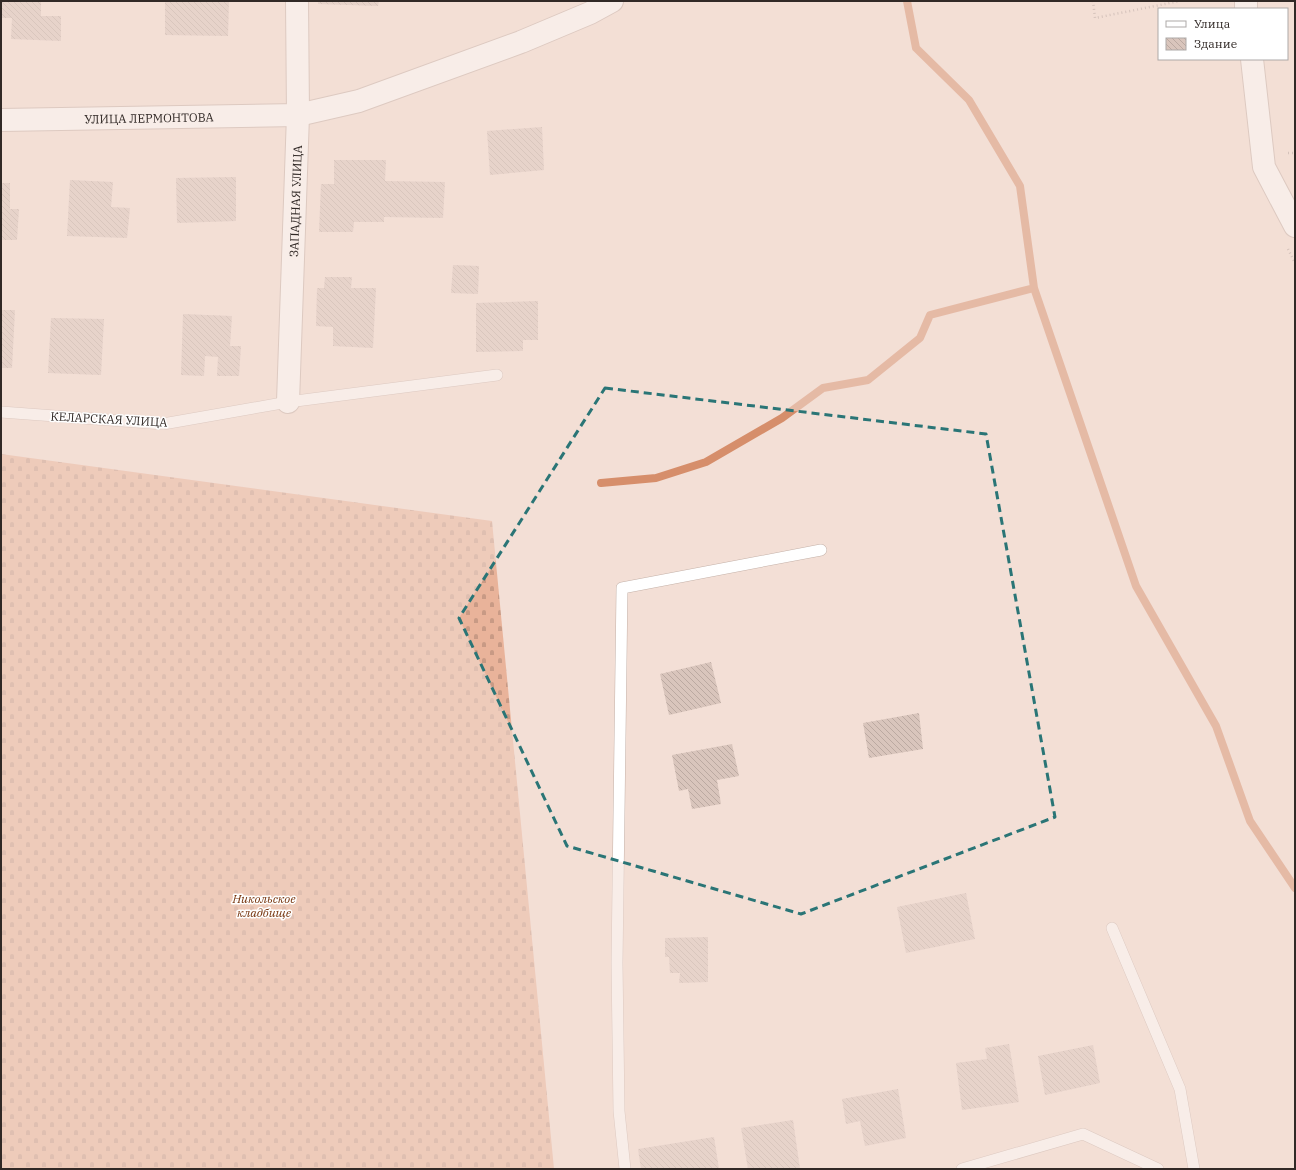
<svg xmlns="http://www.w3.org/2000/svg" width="1296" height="1170" font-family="'IBM Plex Serif',serif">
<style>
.cemetery{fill:url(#cemetery-stones)}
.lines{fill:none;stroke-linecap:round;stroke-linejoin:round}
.stream{stroke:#d68e6b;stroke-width:8}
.building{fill:url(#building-back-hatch)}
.service-casing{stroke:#c4b1a8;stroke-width:12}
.minor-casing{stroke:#c4b1a8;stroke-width:24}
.tertiary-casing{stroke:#c4b1a8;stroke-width:24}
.path{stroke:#b2a29b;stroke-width:2.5;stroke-dasharray:1 3;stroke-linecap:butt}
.service{stroke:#fff;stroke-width:11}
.minor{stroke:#fff;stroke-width:22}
.tertiary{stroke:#fff;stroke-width:22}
.marked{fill:none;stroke:#2a7576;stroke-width:3;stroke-dasharray:8 5;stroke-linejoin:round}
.labels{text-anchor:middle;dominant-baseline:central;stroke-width:3;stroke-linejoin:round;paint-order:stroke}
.street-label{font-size:12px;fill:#312926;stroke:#fff}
.park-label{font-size:12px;font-style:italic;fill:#77350e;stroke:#fff}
</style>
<defs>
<pattern id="cemetery-stones" width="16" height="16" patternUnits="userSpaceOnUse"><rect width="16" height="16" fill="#e9b39a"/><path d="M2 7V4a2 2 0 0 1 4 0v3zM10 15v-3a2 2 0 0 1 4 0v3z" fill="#c89a85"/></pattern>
<pattern id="building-back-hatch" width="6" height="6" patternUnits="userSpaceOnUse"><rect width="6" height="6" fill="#d9c5bc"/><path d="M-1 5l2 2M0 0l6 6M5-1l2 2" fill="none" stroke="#bba9a1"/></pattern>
</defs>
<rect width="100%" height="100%" fill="#f3dfd6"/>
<path class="cemetery" d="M1,454L492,521L554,1169H1Z"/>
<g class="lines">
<path class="stream" d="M907,1L916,48L969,100L1020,186L1034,288L1136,586L1216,726L1250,821L1295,888
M601,483L656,478L706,462L782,418L823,388L868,380L920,338L930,315L1034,288"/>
</g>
<path class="building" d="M1,1H41V16H61V41L11,39L12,18H1Z
M165,1H229L228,36L165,35Z
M318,1H379L378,6L318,4Z
M542,127L544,170L490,175L487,131Z
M334,160H386L385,181L445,182L443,218L384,217V222H354L353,232H319L321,184H334Z
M236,177V221L177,223L176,178Z
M70,180L113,182L111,207L130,208L127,238L67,236Z
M1,183H10V209H19L17,240H1Z
M453,265L479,266L478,294L451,293Z
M325,277H352L351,288H376L373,348L333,346V327L316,326L317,288H324Z
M538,301V340H523V351L476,352V303Z
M1,310H15L12,368H1Z
M183,314L232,316L230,346H241L239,376H217L218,357L205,356L204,376L181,375Z
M51,318L104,319L101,375L48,373Z
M711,662L721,703L669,715L660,674Z
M919,713L923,749L869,758L863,723Z
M732,744L739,776L717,780L721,804L692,809L688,789L679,791L672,755Z
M966,893L975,939L906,953L897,907Z
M708,937V982L679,983L680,973H670L669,957H665V938Z
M1009,1044L1019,1102L962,1110L956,1063L987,1059L985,1048Z
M1093,1045L1100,1083L1045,1095L1038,1056Z
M898,1089L906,1138L865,1146L860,1121L846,1124L842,1099Z
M793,1120L800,1169H748L741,1128Z
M714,1137L719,1169H641L638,1149Z"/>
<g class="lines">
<g class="service-casing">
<path id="service" d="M1,412L163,424L288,402L497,375
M1112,928L1180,1089L1194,1169
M625,1169L619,1111L617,963L622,588L821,550
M962,1169L1083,1134L1158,1169"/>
</g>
<g class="minor-casing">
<g id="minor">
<path d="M1246,1V9"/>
<path d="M1252,59L1264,167L1295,226"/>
<path id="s1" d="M288,402L298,115L297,1"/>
</g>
</g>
<g class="tertiary-casing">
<g id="tertiary">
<path id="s2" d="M1,120L298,115L359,101L521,42L590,13L612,1"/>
</g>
</g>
<path class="path" d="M1093,1L1095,18L1180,1
M1288,153H1295
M1288,249L1295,263"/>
<use href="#service" class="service"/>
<use href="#minor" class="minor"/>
<use href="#tertiary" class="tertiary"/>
</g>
<path d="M0 0H1296V1170H0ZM605,388L986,434L1055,817L801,914L567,846L459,618Z" fill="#f3dfd6" fill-opacity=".55" fill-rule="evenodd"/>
<path class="marked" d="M605,388L986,434L1055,817L801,914L567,846L459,618Z"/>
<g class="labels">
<g class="street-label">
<text stroke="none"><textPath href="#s2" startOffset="148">УЛИЦА ЛЕРМОНТОВА</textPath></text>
<text stroke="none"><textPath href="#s1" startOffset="201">ЗАПАДНАЯ УЛИЦА</textPath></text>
<text transform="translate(109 419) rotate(3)">КЕЛАРСКАЯ УЛИЦА</text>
</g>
<g class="park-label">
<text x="264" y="898">Никольское<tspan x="264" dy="14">кладбище</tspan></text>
</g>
</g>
<rect width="1296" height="1170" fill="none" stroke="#312926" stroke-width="4"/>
<rect x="1158" y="8" width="130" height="52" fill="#ffffff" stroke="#ada9a8"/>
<rect x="1166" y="21" width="20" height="6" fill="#ffffff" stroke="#ada9a8"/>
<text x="1194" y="28" font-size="12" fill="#312926">Улица</text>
<rect x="1166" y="38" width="20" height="12" fill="url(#building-back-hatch)" stroke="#ada9a8"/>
<text x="1194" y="48" font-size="12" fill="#312926">Здание</text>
</svg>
